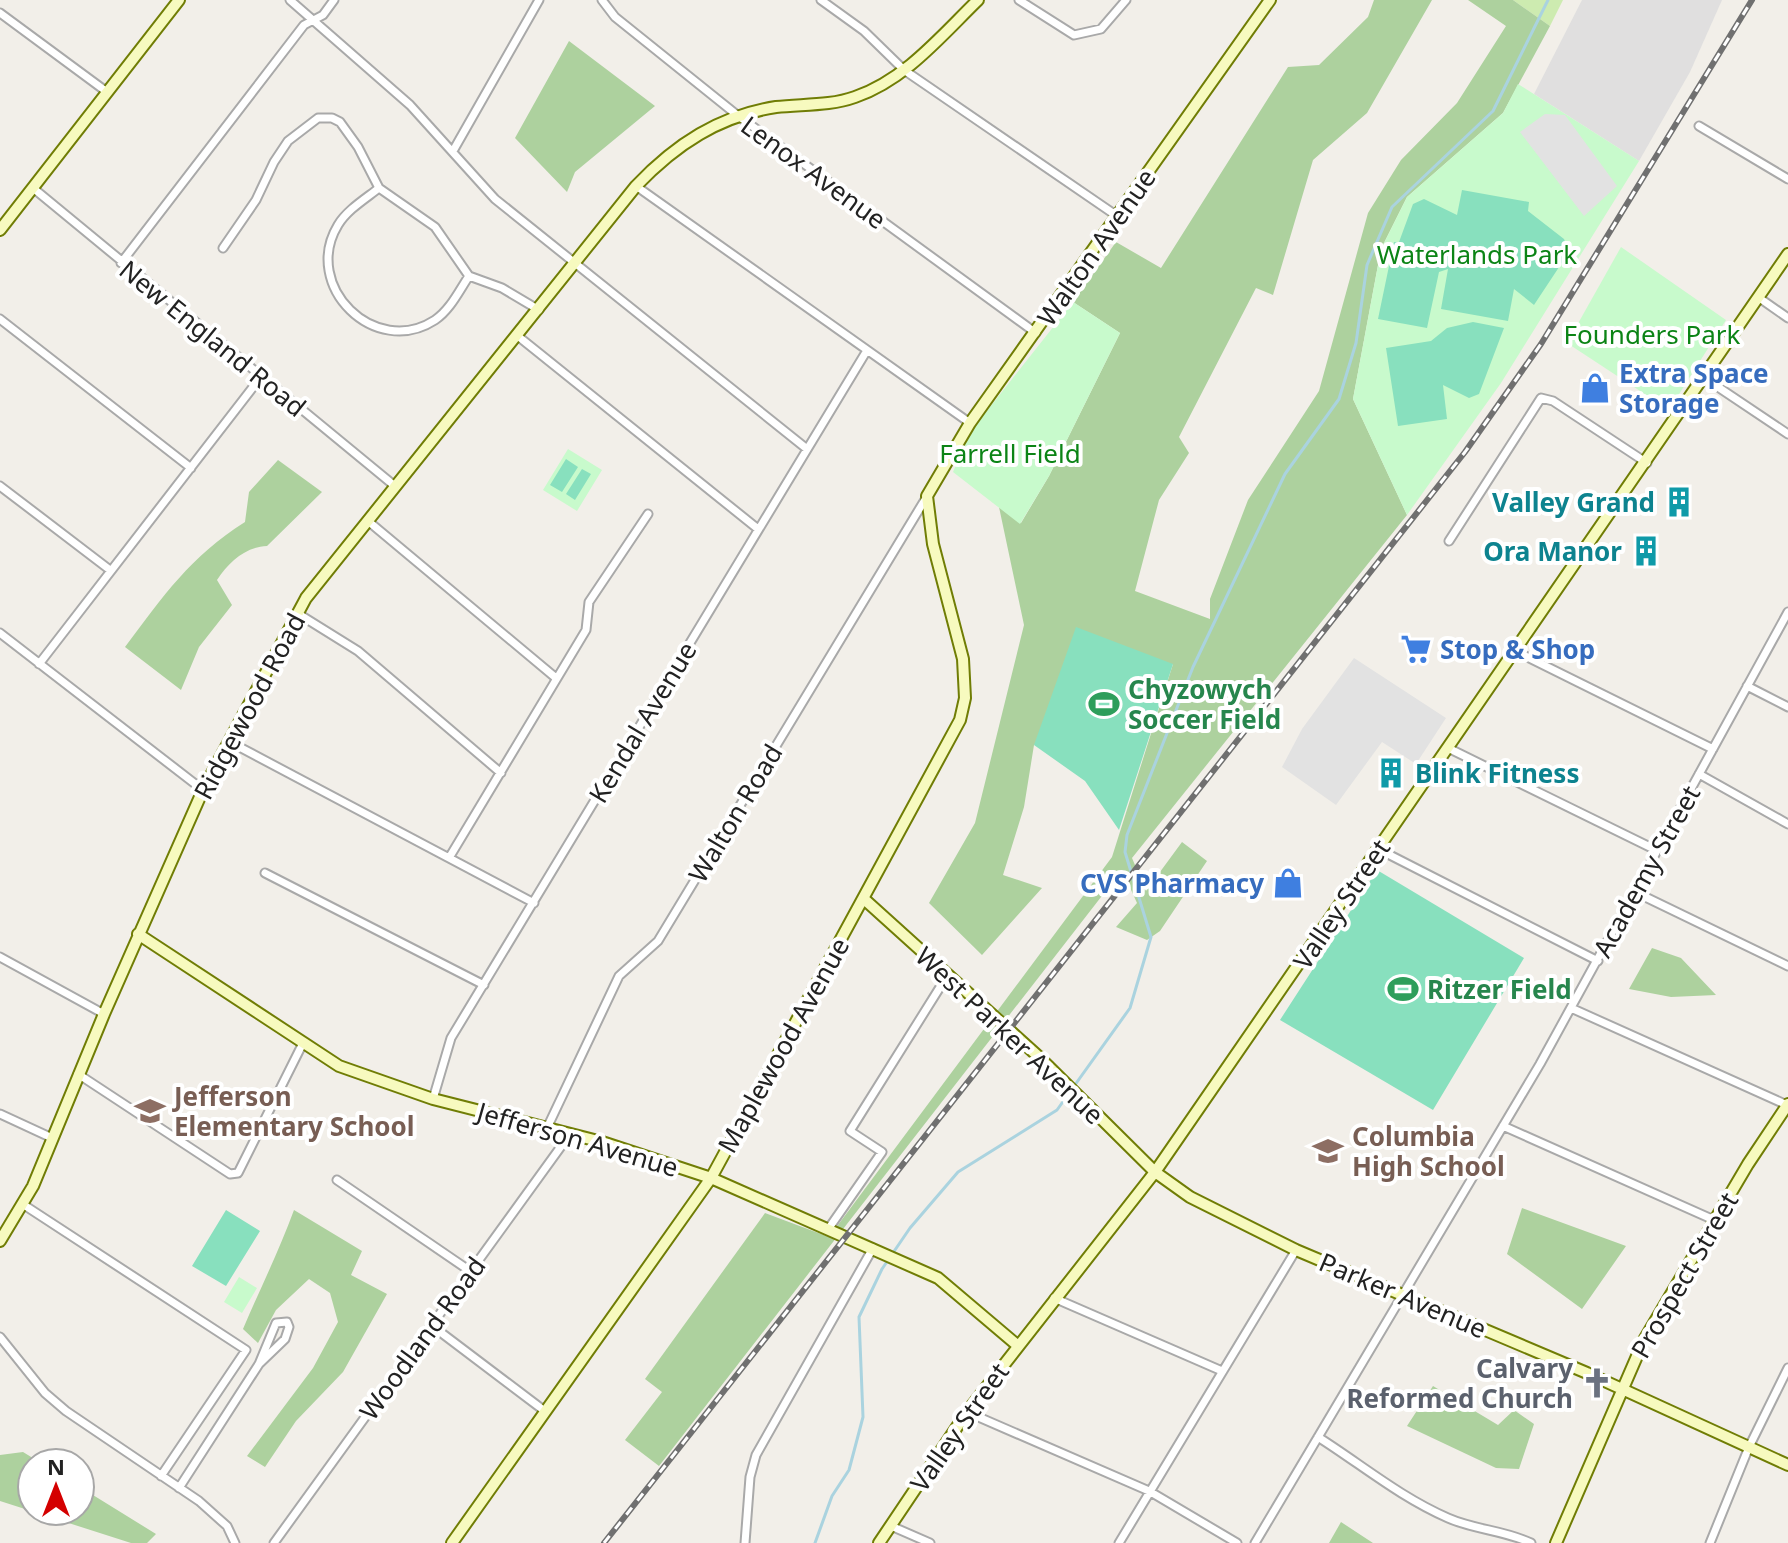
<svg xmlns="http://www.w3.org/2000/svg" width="1788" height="1543" font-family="'Noto Sans',sans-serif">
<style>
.residential{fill:#e0dfdf}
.grass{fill:#cdebb0}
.forest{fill:#add19e}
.park{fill:#c8facc}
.pitch{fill:#88e0be}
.parking{fill:#e2e2e2}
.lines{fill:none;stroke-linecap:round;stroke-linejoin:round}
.stream{stroke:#aad3df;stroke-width:3}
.street-casing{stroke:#a9a9a9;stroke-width:11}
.secondary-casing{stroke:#707d05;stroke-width:14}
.street{stroke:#fff;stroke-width:7}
.secondary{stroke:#f7fabf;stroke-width:10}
.rail-casing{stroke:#707070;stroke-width:6}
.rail{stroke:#fff;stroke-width:3;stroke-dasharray:9;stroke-linecap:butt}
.labels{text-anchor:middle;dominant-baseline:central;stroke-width:8;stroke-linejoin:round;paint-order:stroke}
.street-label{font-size:26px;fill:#222;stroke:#fff}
.park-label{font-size:26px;fill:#0c8416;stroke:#fff}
.shop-label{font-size:26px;font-weight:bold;fill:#366cbe;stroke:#fff;text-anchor:start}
.culture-label{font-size:26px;font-weight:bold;fill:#0d838f;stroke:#fff;text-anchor:end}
.leisure-label{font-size:26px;font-weight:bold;fill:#27864d;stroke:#fff;text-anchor:start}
.education-label{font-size:26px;font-weight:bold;fill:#785e54;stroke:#fff;text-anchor:start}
.worship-label{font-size:26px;font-weight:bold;fill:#5b616d;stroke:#fff;text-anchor:end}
</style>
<rect width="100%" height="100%" fill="#f2efe9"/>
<path class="residential" d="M1582,0H1722L1690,72L1639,161L1534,94Z"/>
<path class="grass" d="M1513,0H1563L1550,26Z"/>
<path class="forest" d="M1374,0H1432L1367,113L1313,160L1273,295L1256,288L1179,437L1189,453L1159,500L1135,591L1210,619V599L1248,500L1319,391L1368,213L1401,160L1457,103L1506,26L1468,0H1513L1550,26L1503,113L1407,197L1381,249L1353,399L1407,515L1132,858L1146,891L1182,842L1207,861L1160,931L1147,940L1116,927L1137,903L1122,870L659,1466L625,1440L662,1392L645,1379L765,1213L829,1237L1112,857L1173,664L1034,745L1024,807L1003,875L1042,888L982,955L929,903L975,823L1024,625L999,507L1021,523L1049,476L1120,333L1073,302L1116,242L1161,268L1288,67L1319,65L1368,17Z
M569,41L655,106L575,172L567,192L515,138Z
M278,460L322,492L267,546C245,547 229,562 217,580L232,605L199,647L181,690L125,647C164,595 190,557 245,522L249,492Z
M1652,948L1681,958L1716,995L1671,997L1629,989Z
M1522,1208L1626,1246L1582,1309L1507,1254Z
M294,1210L362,1251L351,1275L387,1294L343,1372L296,1421L265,1467L247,1456L313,1368L338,1322L330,1293L309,1279L276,1310L258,1343L243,1329C260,1289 279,1251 294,1210Z
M1433,1386L1498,1425L1514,1410L1534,1424L1519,1469L1496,1468L1407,1426Z
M23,1452L41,1463H32V1511H80V1487L156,1534L147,1543H131L0,1501V1455Z
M1341,1522L1373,1543H1329Z"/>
<path class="park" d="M1518,84L1639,161L1501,383L1407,515L1353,399L1381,249L1407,197L1503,113Z
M1621,247L1726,320L1669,410L1567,343Z
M1073,302L1120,333L1049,476L1020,524L953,472L971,431Z
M568,449L602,470L577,511L543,490Z
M239,1277L257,1288L242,1313L224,1302Z"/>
<path class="pitch" d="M1462,190L1529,202L1528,211L1564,239L1569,252L1534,305L1514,289L1508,321L1441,309L1448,269L1439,272L1427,328L1378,319L1394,242H1399L1413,204L1424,199L1457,215Z
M1473,322L1504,328L1479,394L1469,398L1443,385L1447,419L1398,426L1386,348L1431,341L1447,328Z
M566,459L578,467L562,492L550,485Z
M582,469L591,474L575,500L566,494Z
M1076,627L1173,664L1119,830L1085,781L1034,745Z
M1377,870L1524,958L1433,1110L1280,1020Z
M226,1210L260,1231L226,1286L192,1266Z"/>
<path class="parking" d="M1545,114L1565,115L1617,186L1584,216L1520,132Z
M1354,658L1446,718L1416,764L1382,742L1336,805L1282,767L1302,729Z"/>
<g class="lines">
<path class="stream" d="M815,1543L832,1496L849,1470L863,1417L859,1317L882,1269L910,1228L958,1172L1057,1110L1130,1008L1151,937L1125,852L1127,835L1193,667L1285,474L1339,399L1356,343L1367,265L1392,207L1493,111L1548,0"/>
<g class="street-casing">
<path id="street" d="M290,0L410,105L495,199L807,449
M602,0L615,17L737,115L1036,333
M821,0L864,31L904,70L1117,216
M1019,0L1074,35L1101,29L1126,0
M0,13L107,92
M1699,126L1788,179
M453,151L539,0
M636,186L970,423
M33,188L396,487
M379,188C365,199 347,210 338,225C301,286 375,359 435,320C450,310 459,291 469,276
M223,248L256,200L274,162L288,141L318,118H332L340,122L358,147L379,188L435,227L469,276L502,288L539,310
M121,263L304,25L323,15L334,0
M1758,297L1788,318
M0,319L191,468
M519,337L758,529
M1703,377L1788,434
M0,486L110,570
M368,521L556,678
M1449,541L1541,398L1553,401L1647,463
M297,613L358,651L501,773
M0,633L203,790
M1515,651L1713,749
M39,664L260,378
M1747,686L1788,707
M228,741L534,903
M1448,748L1656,850
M1699,774L1788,824
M1378,849L1598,961
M449,858L586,630L589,602L648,514
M265,873L484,985
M1635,892L1788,966
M0,957L104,1014
M1571,1008L1787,1105
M78,1074L230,1174L238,1173L302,1045
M433,1099L451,1038L866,352
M0,1114L52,1138
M1503,1126L1714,1220
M547,1128L619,976L658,941L926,498
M337,1180L470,1271
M24,1205L246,1350L161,1476
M829,1228L882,1152L850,1131L947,976
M1054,1298L1222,1371
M431,1325L546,1412
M0,1337L45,1393L66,1411L199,1501L227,1526L235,1543
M967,1412L1149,1491L1237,1543
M1318,1437C1362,1465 1400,1497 1448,1518C1475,1530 1504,1530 1531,1543
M179,1488L259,1364L285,1339L289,1327L287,1322L276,1323L259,1364
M891,1526L930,1543
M274,1543L570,1134
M745,1543L750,1477L756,1455L873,1248
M1119,1543L1296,1250
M1255,1543L1540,1064L1788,612
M1710,1543L1749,1447L1788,1368"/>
</g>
<g class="secondary-casing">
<path id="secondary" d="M0,230L179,0
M864,899L1039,1057L1155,1172L1190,1197L1296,1250L1587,1373L1788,1465
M138,934L339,1066L433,1099L602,1142L711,1178L938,1278L1017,1345
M0,1241L33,1186L104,1014L203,790L306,598L636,186C676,144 719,116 776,107C802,104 830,106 855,97C905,80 941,36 978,0
M452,1543L711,1178L960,720L965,698L963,659L933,544L927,496L970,423L1270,0
M879,1543L967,1412L1155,1172L1788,254
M1556,1543L1644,1340L1748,1164L1788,1104"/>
</g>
<use href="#street" class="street"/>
<use href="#secondary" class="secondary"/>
<g class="rail-casing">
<path id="rail" d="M604,1543L1465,452L1541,344L1752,0"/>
</g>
<use href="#rail" class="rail"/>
</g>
<defs>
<g id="shop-bare" transform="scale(2.4)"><path d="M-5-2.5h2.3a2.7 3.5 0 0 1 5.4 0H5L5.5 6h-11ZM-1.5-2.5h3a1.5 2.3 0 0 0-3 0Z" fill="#3f7fe0" stroke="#fff" stroke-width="2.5" paint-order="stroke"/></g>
<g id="building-bare" transform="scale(2.4)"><path d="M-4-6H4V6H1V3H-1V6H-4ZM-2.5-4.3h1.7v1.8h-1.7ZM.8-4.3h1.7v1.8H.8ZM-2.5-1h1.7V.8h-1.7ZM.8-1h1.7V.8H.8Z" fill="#0f9aa8" stroke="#fff" stroke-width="2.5" paint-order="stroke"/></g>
<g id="supermarket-bare" transform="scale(2.4)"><path d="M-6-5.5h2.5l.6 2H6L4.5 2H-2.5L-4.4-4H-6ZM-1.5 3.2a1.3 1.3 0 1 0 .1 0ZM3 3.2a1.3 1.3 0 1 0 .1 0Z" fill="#3f7fe0" stroke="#fff" stroke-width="2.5" paint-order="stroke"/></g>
<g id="stadium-bare" transform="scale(2.4)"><path d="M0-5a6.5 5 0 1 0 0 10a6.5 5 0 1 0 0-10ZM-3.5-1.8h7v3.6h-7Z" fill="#2e9e5b" stroke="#fff" stroke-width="2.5" paint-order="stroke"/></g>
<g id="school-bare" transform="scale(2.4)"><path d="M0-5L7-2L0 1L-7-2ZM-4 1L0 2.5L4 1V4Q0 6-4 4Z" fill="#8d6e63" stroke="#fff" stroke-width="2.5" paint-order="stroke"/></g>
<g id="church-bare" transform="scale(2.4)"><path d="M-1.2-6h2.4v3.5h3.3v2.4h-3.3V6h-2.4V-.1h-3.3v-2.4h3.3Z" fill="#6b7280" stroke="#fff" stroke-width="2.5" paint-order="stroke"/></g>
</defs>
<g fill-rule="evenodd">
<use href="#shop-bare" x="1595" y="388"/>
<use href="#building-bare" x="1679" y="502"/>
<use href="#building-bare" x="1646" y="551"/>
<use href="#supermarket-bare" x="1416" y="649"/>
<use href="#stadium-bare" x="1104" y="704"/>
<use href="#building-bare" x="1391" y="773"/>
<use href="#shop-bare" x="1288" y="883"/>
<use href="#stadium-bare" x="1403" y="989"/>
<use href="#school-bare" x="150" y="1111"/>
<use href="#school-bare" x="1328" y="1151"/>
<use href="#church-bare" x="1597" y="1383"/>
</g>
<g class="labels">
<g class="street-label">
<text transform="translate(814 172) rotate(36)">Lenox Avenue</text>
<text transform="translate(1096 247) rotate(-55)">Walton Avenue</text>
<text transform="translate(213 338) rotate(39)">New England Road</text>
<text transform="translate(249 706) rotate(-62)">Ridgewood Road</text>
<text transform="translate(642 722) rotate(-59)">Kendal Avenue</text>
<text transform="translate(735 813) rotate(-59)">Walton Road</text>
<text transform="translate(1646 871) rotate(-61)">Academy Street</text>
<text transform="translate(1341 904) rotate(-56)">Valley Street</text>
<text transform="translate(1010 1035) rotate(43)">West Parker Avenue</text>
<text transform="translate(783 1045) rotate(-61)">Maplewood Avenue</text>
<text transform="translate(578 1139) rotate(16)">Jefferson Avenue</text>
<text transform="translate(1684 1275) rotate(-60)">Prospect Street</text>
<text transform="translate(1403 1295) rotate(23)">Parker Avenue</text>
<text transform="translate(422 1338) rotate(-54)">Woodland Road</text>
<text transform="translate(959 1427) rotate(-55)">Valley Street</text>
</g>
<g class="park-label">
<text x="1477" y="254">Waterlands Park</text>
<text x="1652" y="334">Founders Park</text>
<text x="1010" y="453">Farrell Field</text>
</g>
<g class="shop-label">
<text x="1619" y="373">Extra Space<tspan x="1619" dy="30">Storage</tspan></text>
<text x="1440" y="649">Stop &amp; Shop</text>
<text x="1264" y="883" text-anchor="end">CVS Pharmacy</text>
</g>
<g class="culture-label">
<text x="1655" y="502">Valley Grand</text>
<text x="1622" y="551">Ora Manor</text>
<text x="1415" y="773" text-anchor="start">Blink Fitness</text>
</g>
<g class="leisure-label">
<text x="1128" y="689">Chyzowych<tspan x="1128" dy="30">Soccer Field</tspan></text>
<text x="1427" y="989">Ritzer Field</text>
</g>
<g class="education-label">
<text x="174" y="1096">Jefferson<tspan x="174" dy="30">Elementary School</tspan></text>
<text x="1352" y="1136">Columbia<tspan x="1352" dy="30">High School</tspan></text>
</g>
<g class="worship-label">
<text x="1573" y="1368">Calvary<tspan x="1573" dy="30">Reformed Church</tspan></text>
</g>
</g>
<g transform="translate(56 1487)"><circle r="38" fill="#ffffff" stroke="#a7a7a7" stroke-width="2"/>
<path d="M0-6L14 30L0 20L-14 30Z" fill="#d40000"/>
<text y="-12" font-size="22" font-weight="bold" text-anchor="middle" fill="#222222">N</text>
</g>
</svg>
